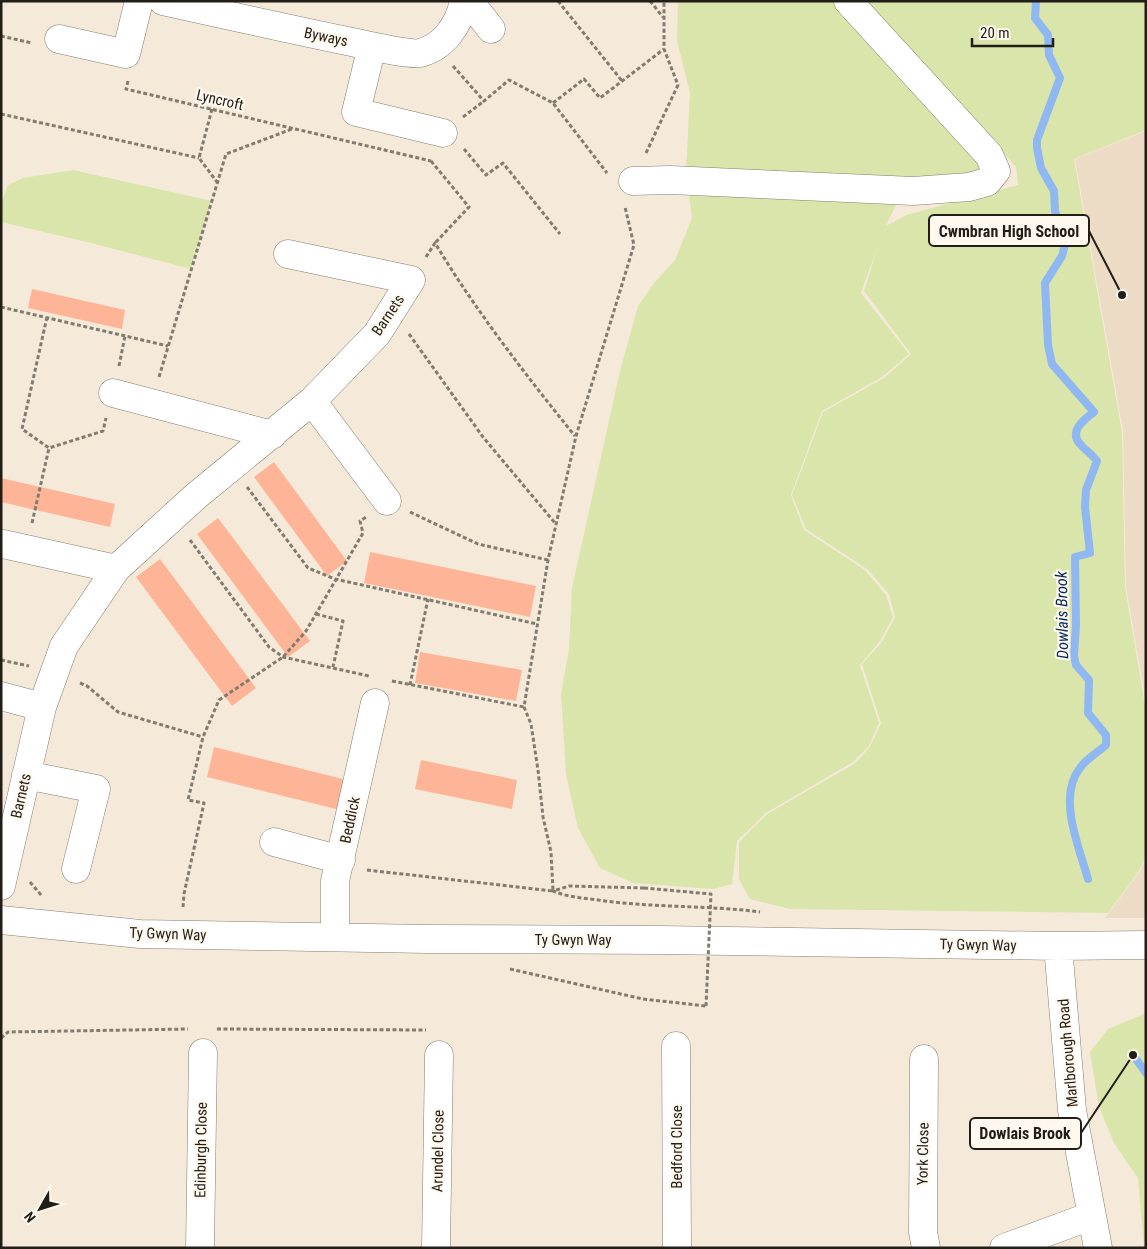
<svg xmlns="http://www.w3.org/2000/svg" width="1147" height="1249" font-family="'Roboto Condensed',sans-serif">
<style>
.built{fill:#ecdcc6}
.green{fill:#d9e5aa}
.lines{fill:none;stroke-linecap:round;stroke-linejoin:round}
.stream{stroke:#8fb8f2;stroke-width:8}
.building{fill:#feb597}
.minor-casing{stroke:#867c6e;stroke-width:29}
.path{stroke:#827b70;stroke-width:3;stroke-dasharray:4 2.5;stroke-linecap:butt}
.minor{stroke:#fff;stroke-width:28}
.path-bridge{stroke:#827b70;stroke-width:3;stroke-dasharray:4 2.5;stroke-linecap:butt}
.labels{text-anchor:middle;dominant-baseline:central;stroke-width:4.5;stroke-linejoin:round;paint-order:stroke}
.street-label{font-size:15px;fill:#211d17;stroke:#fff8ee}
.water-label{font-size:16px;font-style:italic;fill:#042b5d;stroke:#fff8ee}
.leader{fill:none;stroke:#211d17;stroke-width:2}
.callout-dot{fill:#211d17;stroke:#fff8ee;stroke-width:2}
.callout{fill:#fff8ee;stroke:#211d17;stroke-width:2}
.callout-label{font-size:16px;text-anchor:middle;font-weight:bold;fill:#211d17}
</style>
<rect width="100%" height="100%" fill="#f5eada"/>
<path class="built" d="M1146,131V703L1126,587L1123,431L1075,159Z
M1146,857V918H1105L1140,871Z"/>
<path class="green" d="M678,1H834L979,158L983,168L976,175L908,179L886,226L906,215L1018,185L1016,167L864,1H1146V130L1074,159L1122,432L1125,587L1146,711V855L1139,871L1108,913L790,909L750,899L739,879V842L767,814L854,764L870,747L881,723L862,664L882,642L895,617L889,594L867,569L806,529L792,495L823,412L884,378L911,354L864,291L879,243L861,293L909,354L882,377L822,411L791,495L804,530L865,570L886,595L893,617L880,641L860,665L879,723L869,746L853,762L766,813L737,841L732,884L713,889L633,883L600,868L578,828L566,774L561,694L569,649L572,588L620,371L638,306L654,283L675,260L692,218L686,172L690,93L677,41Z
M73,170L212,201L191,269L87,242L1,222V203L8,185L23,178Z
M1146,1013V1248H1144L1138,1178L1114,1143L1099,1107L1090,1052L1108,1029Z"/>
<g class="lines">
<path class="stream" d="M1036,1L1035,18L1048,35L1049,55L1060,78L1037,140V148L1041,168L1054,191L1055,211L1065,245L1062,256L1045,283L1048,345L1052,364L1094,412C1085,419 1068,431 1080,444C1085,450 1092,454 1097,461L1086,490L1085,507L1090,553L1075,557L1076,625L1074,656L1076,665L1089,680L1088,713L1106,735V745C1098,752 1086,759 1080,768C1057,797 1079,847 1088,879
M1133,1055L1146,1073"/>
</g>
<path class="building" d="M32,289L125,310L122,329L28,308Z
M274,462L347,561L327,576L254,477Z
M1,478L115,504L110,527L1,502Z
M218,518L310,641L288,657L197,534Z
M370,552L536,586L530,617L364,583Z
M160,559L256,688L232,706L136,577Z
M420,652L522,670L516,701L415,683Z
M214,747L347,780L340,810L207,777Z
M421,760L517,780L512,809L415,789Z"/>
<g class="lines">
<g class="minor-casing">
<path id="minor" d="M163,1C226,15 289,29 352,42C365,45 410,55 420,53C444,47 459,25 464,1
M469,1L491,29
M59,39L126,54L139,1
M372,46L356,112L443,133
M633,181L670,180L913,191L969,187L987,182L996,171L989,155L848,1
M113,393L272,435
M312,401L387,501
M3,544L116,569
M1,696L42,707
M26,775L96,789L76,869
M274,842L341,860
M1,886L42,707L64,646L116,569L196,496L312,401L377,334L411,280L288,254
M1,920L140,934L428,939L659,940L1058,946L1146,945
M335,936V881L375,703
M1058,946L1072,1110L1098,1248
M676,1046L677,1248
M924,1059L923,1232L926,1248
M200,1248L203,1053
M436,1248L439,1055
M1004,1248L1091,1216"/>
</g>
<path class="path" d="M558,1L622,81
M650,1L663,17
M1,36L32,43
M453,66L484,101L509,80L553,103L607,173
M128,81L126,89L431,161
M553,103L584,79L600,98L664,49
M212,109L199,158L217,182
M1,114L199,158
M463,117L484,101
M464,149L486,175L503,163L560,234
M646,153L678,85L664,49V1
M431,161L469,207L435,243
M426,257L435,243C476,311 525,374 575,436
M1,307L168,346
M47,317L22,429L49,448L103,431L106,418
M409,334L483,437L555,523
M119,366L125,336
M159,377L226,154L292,129
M247,487L308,568L335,579L537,624
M410,512L478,544L548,560
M32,523L49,448
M190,540L269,647L283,657L369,676
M316,614L343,621L333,667
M1,660L29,666
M392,681L524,707
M80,683L87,686L118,712L203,737
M410,685L428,599
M367,870L553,891L551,852L543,817L538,770L531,724L524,707L548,560L576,436L634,245L625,207
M30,882L42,896
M644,888L569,886L553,891C567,897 583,898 598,900C652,908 707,905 760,912
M183,907L184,894L204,803L188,800L203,737L219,700L283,657L306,631L363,533L360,521L366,517
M510,969L643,999L706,1006
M217,1029L426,1030
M1,1038L8,1032L188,1029"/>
<use href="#minor" class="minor"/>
<path class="path-bridge" d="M644,888L711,894L706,1006"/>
</g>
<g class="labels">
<g class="street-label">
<text transform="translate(326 37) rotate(12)">Byways</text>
<text transform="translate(220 100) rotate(13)">Lyncroft</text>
<text transform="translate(388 315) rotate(-56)">Barnets</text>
<text transform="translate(21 796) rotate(-77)">Barnets</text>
<text transform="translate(350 820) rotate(-78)">Beddick</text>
<text transform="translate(168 934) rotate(2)">Ty Gwyn Way</text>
<text x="573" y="940">Ty Gwyn Way</text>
<text transform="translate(978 945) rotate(1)">Ty Gwyn Way</text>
<text transform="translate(1068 1053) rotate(-95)">Marlborough Road</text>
<text transform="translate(677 1147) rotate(-90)">Bedford Close</text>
<text transform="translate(201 1150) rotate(-89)">Edinburgh Close</text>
<text transform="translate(438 1151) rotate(-89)">Arundel Close</text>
<text transform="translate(923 1154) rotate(-89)">York Close</text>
</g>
<g class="water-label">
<text transform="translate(1062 615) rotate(-91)">Dowlais Brook</text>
</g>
</g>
<path class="leader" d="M1122 295L1089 231M1133 1055L1081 1133"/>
<g class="callout-dot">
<circle cx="1122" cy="295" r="5"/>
<circle cx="1133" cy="1055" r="5"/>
</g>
<g class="callout">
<rect x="929" y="215" width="160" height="31" rx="5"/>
<rect x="970" y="1118" width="111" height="31" rx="5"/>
</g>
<g class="callout-label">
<text x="1009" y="237">Cwmbran High School</text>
<text x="1025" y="1139">Dowlais Brook</text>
</g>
<rect width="1147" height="1249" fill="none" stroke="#211d17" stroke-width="5"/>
<g transform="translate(40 1209) rotate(231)" stroke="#fff8ee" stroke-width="4" paint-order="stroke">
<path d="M0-4L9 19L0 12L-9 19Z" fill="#211d17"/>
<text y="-8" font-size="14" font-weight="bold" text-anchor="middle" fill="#211d17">N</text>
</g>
<path d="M972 38v8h81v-8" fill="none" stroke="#211d17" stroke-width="2.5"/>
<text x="980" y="38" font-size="15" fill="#211d17" stroke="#fff8ee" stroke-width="4" paint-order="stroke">20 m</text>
</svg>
